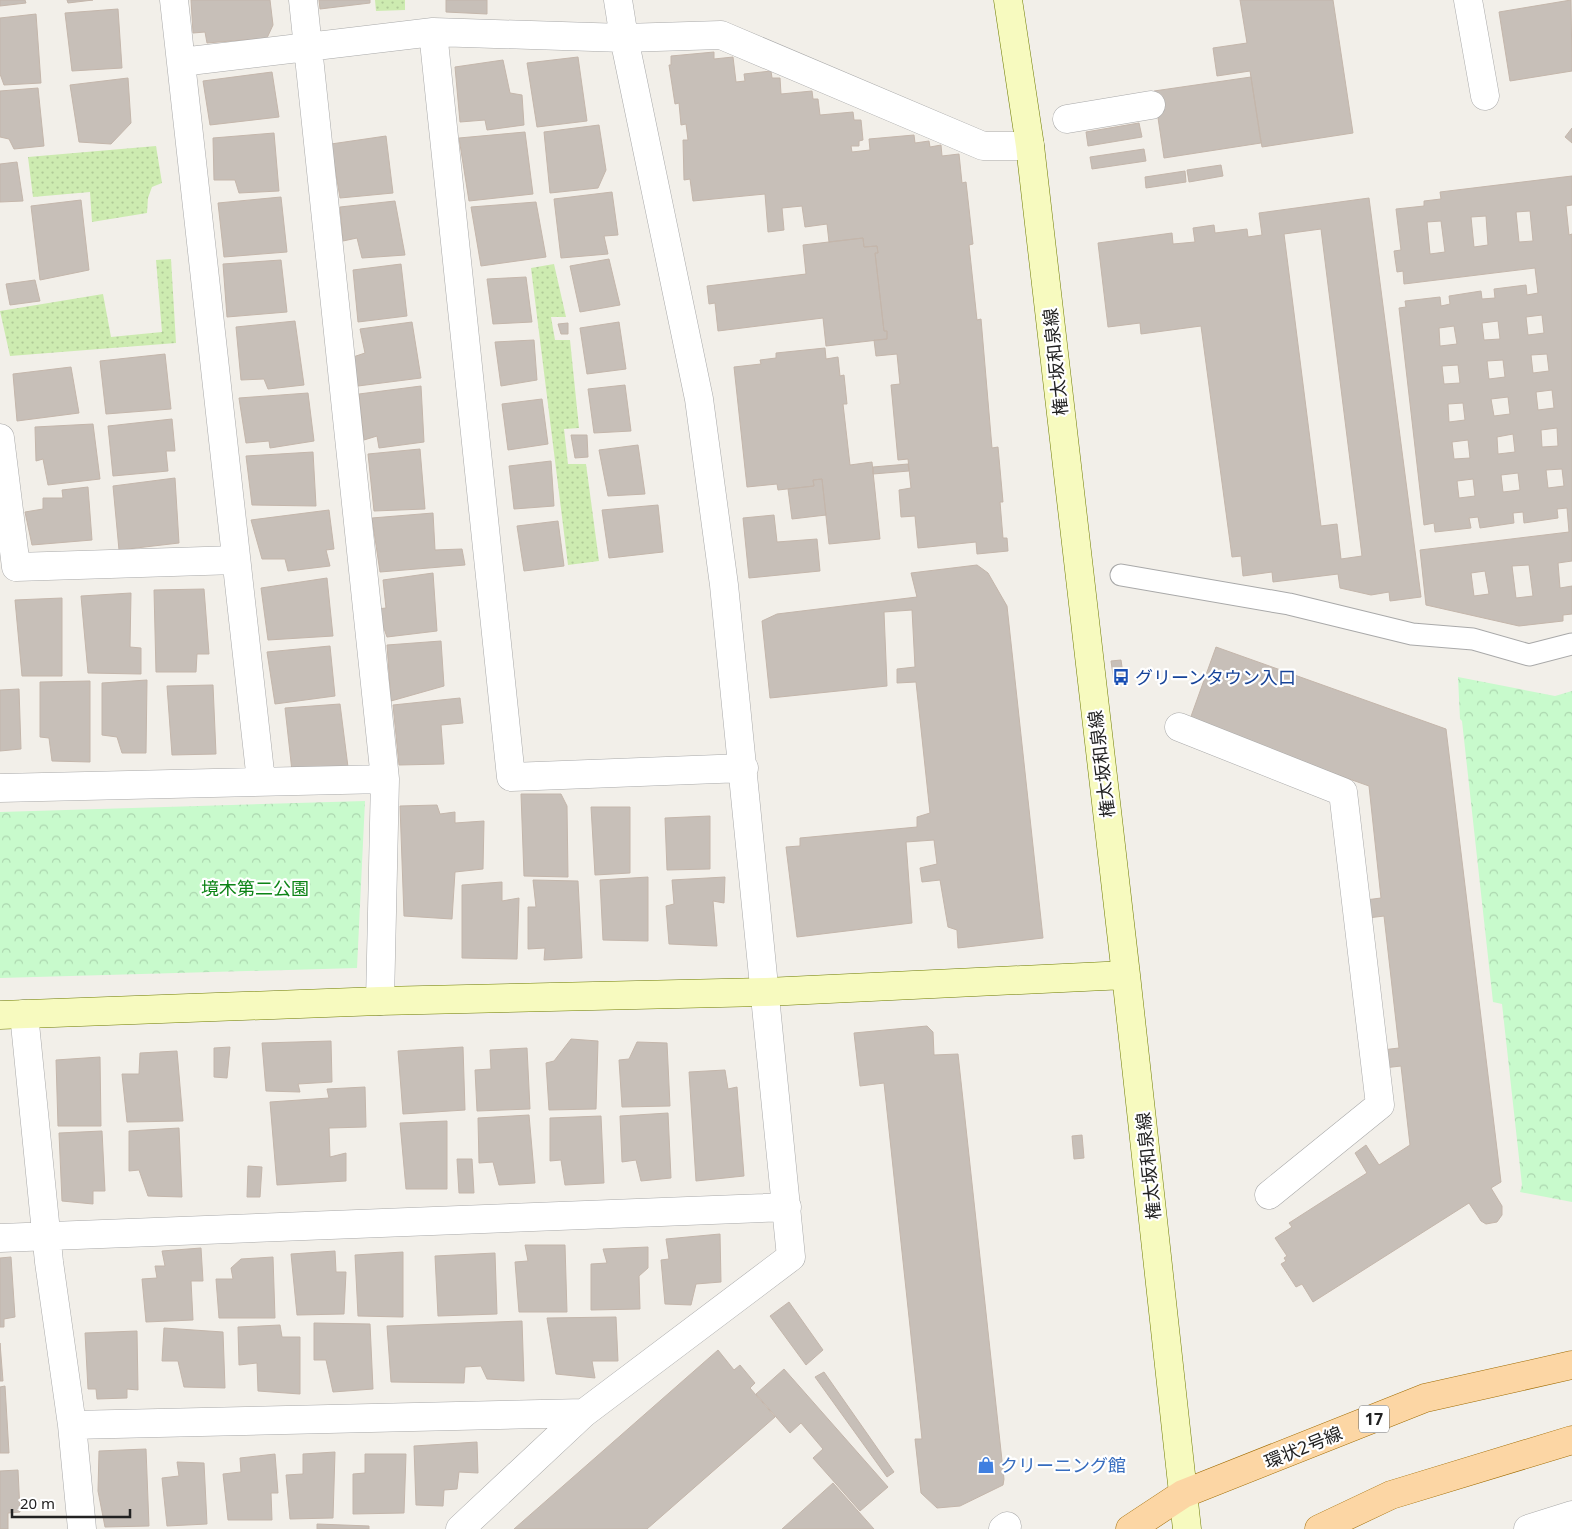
<svg xmlns="http://www.w3.org/2000/svg" width="1572" height="1529" font-family="'Noto Sans','Noto Sans JP',sans-serif">
<style>
.grass{fill:url(#grass-dots)}
.park{fill:url(#park-crowns)}
.building{fill:#c7bfb8;stroke:#c4b6ab;fill-rule:evenodd}
.lines{fill:none;stroke-linecap:round;stroke-linejoin:round}
.lane-casing{stroke:#a9a9a9;stroke-width:23}
.street-casing{stroke:#a9a9a9;stroke-width:29}
.secondary-casing{stroke:#707d05;stroke-width:29}
.primary-casing{stroke:#a06b00;stroke-width:29}
.lane{stroke:#fff;stroke-width:21}
.street{stroke:#fff;stroke-width:28}
.secondary{stroke:#f7fabf;stroke-width:28}
.primary{stroke:#fcd6a4;stroke-width:28}
.labels{text-anchor:middle;dominant-baseline:central;stroke-width:4.5;stroke-linejoin:round;paint-order:stroke}
.shield{fill:#fff;stroke:#646464;stroke-width:1}
.shield-label{font-size:16px;font-weight:bold;fill:#222}
.street-label{font-size:18px;fill:#222;stroke:#fff}
.transit-label{font-size:18px;fill:#164399;stroke:#fff;text-anchor:start}
.park-label{font-size:18px;fill:#0c8416;stroke:#fff}
.shop-label{font-size:18px;fill:#366cbe;stroke:#fff;text-anchor:start}
</style>
<defs>
<pattern id="grass-dots" width="8" height="8" patternUnits="userSpaceOnUse" patternTransform="scale(1.25)"><rect width="8" height="8" fill="#cdebb0"/><path d="M2 2h.1M6 6h.1" fill="none" stroke="#b0c997" stroke-width="1.8" stroke-linecap="round"/></pattern>
<pattern id="park-crowns" width="20" height="18" patternUnits="userSpaceOnUse" patternTransform="scale(1.25)"><rect width="20" height="18" fill="#c8facc"/><path d="M2 6a3 3 0 1 1 6 0M12 15a3 3 0 1 1 6 0" fill="none" stroke="#acd6af"/></pattern>
</defs>
<rect width="100%" height="100%" fill="#f2efe9"/>
<path class="grass" d="M375,0H405V10L376,11Z
M156,146L162,183L152,187L148,198L147,213L92,222L90,192L33,197L28,157Z
M171,259L176,343L10,356L0,311L103,294L111,337L162,332L156,260Z
M554,264L566,317H551L555,340H570L579,428L564,429L568,464H586L599,561L568,565L531,268Z"/>
<path class="park" d="M1458,677L1555,696L1572,691V1202L1520,1192L1522,1185L1502,1004L1493,1002L1462,721L1460,719Z
M365,801L357,968L0,978V812Z"/>
<path class="building" d="M0,0H25L26,3L0,6Z
M67,0H93L68,3Z
M191,0H270L273,25L267,38L207,43L205,32L193,33Z
M319,0H370V3L320,9Z
M446,0H487V14L446,12Z
M1240,0H1333L1353,133L1262,147L1250,71L1217,76L1213,48L1247,43Z
M1571,0L1572,71L1510,81L1499,12Z
M118,9L122,68L72,71L65,13Z
M36,14L41,83L4,85L0,74V18Z
M714,52V59L733,57L736,82L745,81L744,74L771,71L772,78H780L781,94L812,91L813,99H818L820,115L853,112L854,120H861L863,140L859,141V146H851L852,152L870,150L869,139L914,135L915,143L929,141L930,147L941,145L942,156L959,154L962,183L966,182L973,244L969,245L977,320L981,319L992,448L998,447L1003,502H1000L1003,538H1007L1008,551L977,554L976,542L918,548L915,516L901,517L899,490L911,488L908,459L898,460L891,385L900,384L897,354L876,356L874,340L887,339V331H884L875,253H878L877,246L864,247L863,238L829,242L827,224L805,227L802,206L782,208L784,230L768,232L765,194L693,201L690,179L684,180L683,140H688L686,124L681,125L679,103L675,104L669,65H671V56Z
M578,57L587,121L537,127L527,63Z
M503,60L510,93L522,95L524,125L487,130L485,120L460,122L455,67Z
M272,72L279,117L210,125L203,81Z
M1251,77L1261,143L1164,158L1154,91Z
M128,78L131,123L111,144L79,142L70,85Z
M38,88L44,146L14,149L9,139L0,137V91Z
M1139,123L1142,137L1088,146L1086,132Z
M599,125L606,170L598,188L550,193L544,132Z
M1572,128V143L1565,137Z
M525,132L533,194L469,201L459,138Z
M274,133L279,191L239,193L235,180H214L213,138Z
M386,136L393,193L340,198L331,144Z
M1144,149L1146,161L1092,169L1090,157Z
M17,162L23,201L0,202V164Z
M1221,165L1223,176L1189,182L1187,170Z
M1185,171L1186,182L1146,188L1145,177Z
M1572,176V205L1566,206L1569,235L1572,234V561L1558,563L1560,588L1572,586V614L1563,615V621L1519,626L1426,605L1420,550L1569,532L1567,508L1557,509L1558,518L1524,523L1523,512L1513,513L1514,523L1480,528L1478,517L1469,518L1471,528L1435,532L1434,523L1424,525L1399,308L1406,307L1405,301L1440,297L1441,306L1450,304L1449,296L1481,291L1482,299L1495,298L1494,289L1526,285L1527,295L1538,293L1535,268L1404,284L1403,271L1397,272L1394,251L1401,250L1396,209L1424,206V201L1441,199L1440,192ZM1530,211L1533,241L1519,242L1516,212ZM1486,216L1488,245L1474,247L1471,217ZM1441,221L1445,252L1430,254L1427,222ZM1542,315L1544,333L1528,335L1526,317ZM1498,321L1500,339L1484,340L1482,323ZM1454,326L1457,344L1440,346L1439,328ZM1547,354L1549,371L1533,373L1531,355ZM1503,360L1505,377L1489,379L1487,361ZM1458,365L1460,383L1444,384L1442,366ZM1552,390L1554,408L1538,410L1536,392ZM1508,397L1510,414L1494,416L1491,399ZM1463,403L1465,420L1449,422L1448,404ZM1557,428L1558,446L1542,447L1541,430ZM1513,434L1515,452L1498,454L1497,437ZM1468,440L1470,458L1454,459L1452,442ZM1562,469L1564,486L1548,488L1546,470ZM1518,473L1520,490L1503,492L1501,475ZM1473,479L1475,496L1459,498L1457,481ZM1529,565L1533,596L1516,598L1512,566ZM1485,571L1489,594L1474,596L1471,573Z
M612,192L618,235L604,236L608,254L561,258L554,199Z
M281,197L287,252L224,257L218,203Z
M1369,198L1421,597L1390,601L1389,592L1371,595L1340,588L1338,574L1273,582L1272,572L1243,576L1241,556L1232,557L1201,326L1141,334L1140,323L1108,327L1098,243L1172,233L1173,244L1195,242L1193,228L1214,225L1215,233L1247,229L1248,237L1262,235L1259,213ZM1321,229L1362,556L1341,559L1337,524L1321,526L1284,234Z
M81,200L89,270L40,280L31,206Z
M395,201L405,255L362,258L357,238L343,241L340,207Z
M536,202L546,257L481,266L471,207Z
M863,238L864,247L877,246L878,253H875L884,331H887V339L826,346L823,318L718,331L715,303L709,304L707,286L806,274L803,245Z
M609,259L620,305L580,312L570,266Z
M281,260L287,312L227,317L223,264Z
M401,264L407,316L358,322L353,270Z
M526,277L532,322L493,324L487,279Z
M35,280L40,301L10,305L6,284Z
M295,321L304,385L268,389L264,379L241,380L236,327Z
M412,322L421,378L358,386L353,357L365,353L360,329Z
M619,322L626,369L587,374L580,328Z
M568,323V334H561L558,324Z
M534,340L537,380L501,386L495,342Z
M825,348L826,359L838,357L840,376L844,375L847,404H843L850,465L872,462L880,539L829,544L822,479L813,480L814,486L778,490L777,484L747,487L734,367L761,364L760,360L776,358V353Z
M165,354L171,409L106,414L100,361Z
M71,367L79,413L17,421L13,374Z
M625,385L631,431L594,433L588,389Z
M421,386L424,442L379,448L377,436L364,440L359,394Z
M308,393L314,441L270,448L269,441L246,443L239,398Z
M542,399L548,444L508,450L502,404Z
M172,419L175,451H166L168,471L113,476L108,426Z
M93,424L100,479L48,485L43,459L36,461L35,427Z
M571,435H587L588,457L575,458Z
M638,445L645,494L608,496L599,450Z
M420,449L425,509L374,511L368,454Z
M313,452L316,506L252,505L246,456Z
M551,461L554,506L514,509L509,466Z
M908,464L909,471L873,474V467Z
M175,478L179,543L119,550L113,486Z
M822,479L826,515L792,519L788,489L814,486L813,480Z
M88,487L92,540L32,545L25,512L43,509V498H63L62,490Z
M658,505L663,552L609,558L602,510Z
M329,510L334,549L326,550L330,566L288,571L285,559H262L251,520Z
M433,513L435,550L462,549L465,565L380,572L372,518Z
M774,515L777,542L817,539L820,571L749,578L743,518Z
M558,521L564,566L524,571L517,526Z
M977,565L988,573L1007,606L1043,938L958,948L957,930L948,927L940,880L922,882L920,868L937,864L934,840L906,842L912,923L797,937L786,847L800,846V838L917,827V817L930,813L916,682L897,683V669L915,667L912,610L884,612L887,686L770,698L762,621L777,614L917,597L911,573Z
M433,573L437,631L387,637L377,609L386,608L383,580Z
M327,578L333,636L268,640L261,588Z
M204,589L209,654H197L196,672H156L154,590Z
M131,593L130,647L141,648V674L88,673L81,596Z
M62,598V676H22L15,600Z
M441,641L444,686L391,701L387,645Z
M330,646L335,696L275,704L267,652Z
M1216,647L1446,729L1501,1182L1491,1188L1502,1206V1215L1497,1222L1486,1224L1481,1221L1469,1203L1313,1302L1302,1284L1296,1287L1281,1264L1286,1261L1284,1258L1287,1256L1275,1238L1292,1227L1289,1223L1367,1173L1355,1153L1366,1145L1379,1165L1410,1145L1401,1066L1375,1069L1373,1051L1399,1048L1384,916L1352,920L1350,902L1381,898L1369,786L1189,722Z
M1121,660L1124,681L1114,682L1111,661Z
M147,680L146,753H122L117,737L102,735V683Z
M90,681V762L52,761L49,738L40,737V682Z
M213,685L216,754L172,755L167,686Z
M19,689L21,749L0,751V690Z
M460,698L463,723L441,725L444,764L399,765L393,705Z
M340,704L348,767L292,771L285,708Z
M521,794H561L567,806L568,877L524,876Z
M437,805L440,814L455,812V823L484,821L483,869L455,872L452,919L404,916L400,806Z
M591,807H630V873L595,875Z
M710,816V869L667,870L665,818Z
M648,877V941L603,940L600,880Z
M725,877L724,903L713,901L717,946L669,944L666,906L674,904L672,880Z
M533,880L578,881L582,958L544,960L545,948L528,949V907H536Z
M502,882V901L519,898L517,959L462,958V885Z
M927,1026L933,1032L934,1055L958,1054L1004,1479L1003,1485L960,1506L937,1508L921,1493L915,1439H922L884,1083L860,1086L854,1033Z
M571,1039L598,1041L596,1109L549,1110L546,1063L554,1061Z
M331,1041L332,1082L298,1084L300,1092L266,1091L262,1043Z
M637,1042L667,1043L670,1106L622,1107L619,1060L629,1059Z
M230,1047L227,1078L214,1077V1048Z
M463,1047L465,1110L403,1114L398,1051Z
M527,1048L530,1109L477,1111L475,1070L491,1069L490,1050Z
M177,1051L183,1121L127,1122L122,1074H139L140,1053Z
M100,1057L101,1126H58L56,1060Z
M725,1070L728,1089L737,1087L744,1176L696,1181L689,1072Z
M365,1087L366,1127L329,1128L330,1157L346,1153V1181L277,1185L270,1102L329,1098L327,1089Z
M668,1113L671,1178L641,1181L636,1160L622,1162L620,1116Z
M529,1115L535,1183L499,1185L493,1162L479,1163L478,1118Z
M601,1116L604,1183L565,1185L561,1160L550,1161V1118Z
M447,1121V1189H406L400,1123Z
M179,1128L182,1197L148,1196L139,1170L129,1171V1131Z
M102,1131L105,1191H93V1204L62,1201L59,1133Z
M1082,1135L1084,1158L1074,1159L1072,1136Z
M457,1159H472L474,1193H459Z
M248,1166L262,1167L260,1197H247Z
M720,1234L721,1282L696,1284L691,1305L665,1304L661,1260L669,1259L666,1239Z
M525,1245H565L567,1312H519L515,1262L528,1261Z
M648,1247V1268L639,1276L640,1309L591,1310V1264L607,1263L603,1249Z
M201,1248L203,1281H191L193,1320L146,1322L142,1279L157,1278L155,1266H165L162,1251Z
M335,1251L336,1272H346L344,1314L297,1315L291,1254Z
M403,1252V1317L358,1316L355,1255Z
M495,1253L497,1314L438,1316L435,1256Z
M11,1257L15,1317L4,1319V1327H0V1258Z
M273,1257L275,1318H219L216,1279H233L231,1268L241,1259Z
M789,1302L823,1350L806,1365L770,1316Z
M616,1317L618,1361H592L595,1378L556,1374L547,1318Z
M522,1321L524,1381L487,1379L481,1366L465,1367L464,1383L391,1382L387,1326Z
M314,1323L370,1324L373,1389L333,1392L326,1360H314Z
M280,1325L282,1337H300V1394L258,1391L257,1363L239,1365L238,1327Z
M164,1328L223,1332L225,1388L184,1387L178,1361H162Z
M137,1331L138,1390L127,1389V1398L97,1399L96,1389H88L85,1333Z
M0,1343L3,1381H0Z
M718,1350L734,1370L740,1365L755,1383L750,1388L775,1417L647,1529H514Z
M784,1369L888,1487L860,1511L813,1458L823,1449L801,1423L790,1433L756,1394Z
M824,1372L894,1472L887,1477L815,1377Z
M5,1386L9,1453H0V1387Z
M477,1442L478,1473L459,1472L457,1489L444,1490L443,1506L416,1505L414,1446Z
M146,1449L149,1526L105,1527L98,1491L99,1451Z
M335,1452L333,1518L290,1519L286,1475L303,1474V1454Z
M275,1454L278,1493H271L272,1520H228L223,1474L241,1472L240,1458Z
M365,1454H406L404,1513L353,1514V1474L365,1473Z
M177,1462L204,1463L207,1524L167,1526L162,1478L179,1476Z
M18,1470L20,1512L8,1513V1529H0V1471Z
M833,1483L874,1529H782Z
M317,1524L369,1526V1529H317Z"/>
<g class="lines">
<g class="lane-casing">
<path id="lane" d="M1121,575L1289,604L1412,634L1473,639L1529,655L1572,644"/>
</g>
<g class="street-casing">
<path id="street" d="M174,0L261,781
M303,0L385,779L380,1001
M1468,0L1485,96
M433,32L511,777L744,768
M181,62L433,32L624,38L721,35L983,146H1030
M1067,119L1151,105
M0,438L16,567L236,560
M1179,727L1343,792L1380,1105L1269,1195
M0,788L385,779
M24,1014L49,1262L72,1425L82,1529
M0,1238L787,1207
M72,1425L584,1413
M460,1529L584,1413L791,1257L724,585L699,399L624,38L618,0
M1003,1529L1007,1526
M1528,1529L1572,1515"/>
</g>
<g class="secondary-casing">
<path id="secondary" d="M1008,0L1030,146L1126,975L1187,1529
M0,1015L380,1001L766,992L1126,975"/>
</g>
<g class="primary-casing">
<path id="primary" d="M1130,1529L1183,1494L1425,1398L1572,1365
M1319,1529L1391,1495L1572,1440"/>
</g>
<use href="#lane" class="lane"/>
<use href="#street" class="street"/>
<use href="#secondary" class="secondary"/>
<use href="#primary" class="primary"/>
</g>
<defs>
<g id="bus-bare" transform="scale(1.35)"><path d="M-5-6H5V4H4V6H2V4H-2V6H-4V4H-5ZM-3.5-4V0h7V-4ZM-3.5 1.2v1.5H-2V1.2ZM2 1.2v1.5H3.5V1.2Z" fill="#1a4fb4" stroke="#fff" stroke-width="2.5" paint-order="stroke"/></g>
<g id="shop-bare" transform="scale(1.35)"><path d="M-5-2.5h2.3a2.7 3.5 0 0 1 5.4 0H5L5.5 6h-11ZM-1.5-2.5h3a1.5 2.3 0 0 0-3 0Z" fill="#3f7fe0" stroke="#fff" stroke-width="2.5" paint-order="stroke"/></g>
</defs>
<g fill-rule="evenodd">
<use href="#bus-bare" x="1121" y="677"/>
<use href="#shop-bare" x="986" y="1465"/>
</g>
<g class="labels">
<rect class="shield" x="1359" y="1405.5" width="30" height="27" rx="4"/>
<g class="shield-label">
<text x="1374" y="1419">17</text>
</g>
<g class="street-label">
<text transform="translate(1055 362) rotate(-96)">権太坂和泉線</text>
<text transform="translate(1101 764) rotate(-97)">権太坂和泉線</text>
<text transform="translate(1148 1166) rotate(-96)">権太坂和泉線</text>
<text transform="translate(1303 1447) rotate(-22)">環状2号線</text>
</g>
<g class="transit-label">
<text x="1135" y="677">グリーンタウン入口</text>
</g>
<g class="park-label">
<text x="255" y="888">境木第二公園</text>
</g>
<g class="shop-label">
<text x="1000" y="1465">クリーニング館</text>
</g>
</g>
<path d="M12 1509v8h118v-8" fill="none" stroke="#222222" stroke-width="2.5"/>
<text x="20" y="1509" font-size="15" fill="#222222" stroke="#ffffff" stroke-width="4" paint-order="stroke">20 m</text>
</svg>
